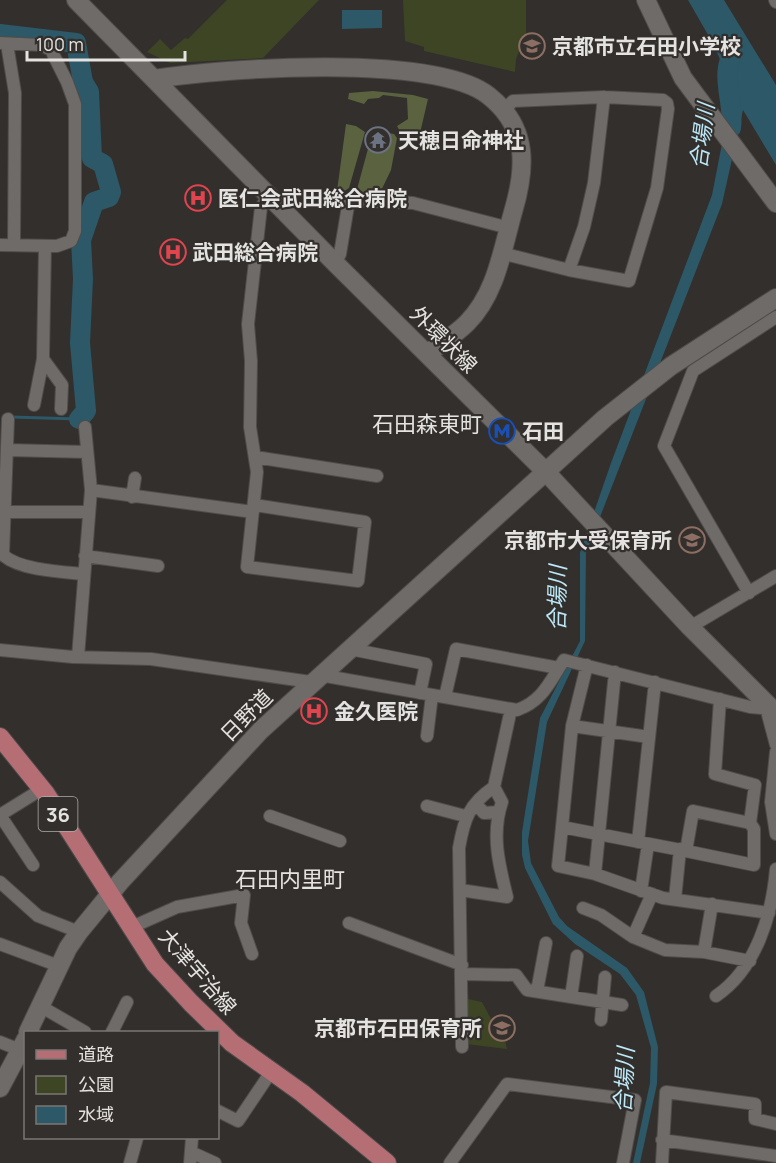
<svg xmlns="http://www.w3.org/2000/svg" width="776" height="1163" font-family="Manrope,'Noto Sans JP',sans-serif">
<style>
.green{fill:#3e4525}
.forest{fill:#5b623f}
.water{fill:#2c5867}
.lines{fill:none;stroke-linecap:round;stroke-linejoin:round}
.stream{stroke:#2c5867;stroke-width:3}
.river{stroke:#2c5867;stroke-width:20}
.street-casing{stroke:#4f4c49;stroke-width:14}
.secondary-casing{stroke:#4f4c49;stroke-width:20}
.primary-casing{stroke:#4f4c49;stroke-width:20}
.street{stroke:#6f6b68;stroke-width:12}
.secondary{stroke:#6f6b68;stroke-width:18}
.primary{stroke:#b66e75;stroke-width:18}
.labels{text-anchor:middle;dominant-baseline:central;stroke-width:4.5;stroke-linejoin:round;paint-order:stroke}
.shield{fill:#322f2c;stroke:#afadab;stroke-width:1.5}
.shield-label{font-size:20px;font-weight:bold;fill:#e5e3e1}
.poi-label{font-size:21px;font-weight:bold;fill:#e5e3e1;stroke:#322f2c;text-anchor:start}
.street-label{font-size:21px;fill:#e5e3e1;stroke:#322f2c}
.water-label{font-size:22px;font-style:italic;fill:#bce8f8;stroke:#322f2c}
.neighbourhood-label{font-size:22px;fill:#e5e3e1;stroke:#322f2c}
</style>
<rect width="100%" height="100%" fill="#322f2c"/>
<path class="green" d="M227,0H319L263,58L170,63L147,52L160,39L171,50L185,38L188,39Z
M403,0H526V39H524L516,59L515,72L424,51V47L405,41Z
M468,999L482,1002L491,1019L499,1016L507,1049L466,1044Z"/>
<path class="forest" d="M373,91L413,95L428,99L420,133L413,132L411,138L403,137L397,126L408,119L407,98L383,95L379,98L368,99L364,104L348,99L349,93Z
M346,124L356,126L365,132L349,188L343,192L337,191Z
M377,131L394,134L397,138L391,170L379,195L356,193L372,134Z"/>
<path class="water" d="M688,0H724L776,85V165L743,110L722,204L586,553L585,641L547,722L528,841L531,863L559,917L567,926L627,968L644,992L658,1047L657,1084L640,1163H633L650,1083L651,1048L636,995L620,974L575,944L553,924L525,868L522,855V832L540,718L580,641V553L611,463L712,195L733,87L711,40Z
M342,10H382V28L342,29Z"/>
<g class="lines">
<path class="stream" d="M11,417L79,419"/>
<path class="river" d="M0,34L76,43L83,82L89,92L92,158L103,164L111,192L109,197L94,202L81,240L83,279L80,343L86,411L79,419
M731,128C735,101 718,75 735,49"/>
<g class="street-casing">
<path id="street" d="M775,0L776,2
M0,43L41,45L51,50L67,82L75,104V231L71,241L57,246L0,245
M7,44L15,93L14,245
M45,246L43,359L62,385L61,409
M501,253L569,270L629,281L657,188L668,109L667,103L663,100L604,97L513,101L504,110
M335,263L340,254L349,200L413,203L509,228
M569,270L584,227L594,183L604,97
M34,405L43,359
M8,419L3,555C19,570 62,572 83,574
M7,450L87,452
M255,457L377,476
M91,490L253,512
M132,497L135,478
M254,505L365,522L358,581L247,567L257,472L250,427L251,361L248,324L261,207L269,196
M5,512H89
M85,556L158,566
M749,593L664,446L693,371L776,317
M690,627L776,576
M350,649L426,664L420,693
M0,650L73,657L151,659L311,682
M78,657L91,490L85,427
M587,665L572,726L562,827L686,851L693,811L750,823L754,829V865L686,851
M320,675L517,710C543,701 550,681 564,660L750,707L772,709
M445,697L456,649L559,668
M720,699L715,774L755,785L750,823
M775,707L768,715L776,745
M572,726L649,737
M427,736L432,695
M776,752L771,802L776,834
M476,804L484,813L498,812
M427,806L465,816
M0,815L33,865
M0,815L42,789
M270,816L340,841
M562,827L558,866L595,874L663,898L769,913
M638,842L655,682
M595,874L615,672
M0,882L38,916L79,932
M460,890L507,897C499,865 491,834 502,802L494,787L511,709
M641,891L648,844
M675,899L680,849
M583,908L601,915L633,937L665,950L704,952L750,961
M349,923L462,965
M132,927L177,907L244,895L241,923L252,954
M633,937L652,894
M0,944L59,966
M704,952L712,904
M462,974L516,975L527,990L622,1005
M537,991L546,943
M716,996C756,969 772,915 776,869
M571,997L577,956
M40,1006L85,1032
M601,1020L605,977
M112,1032L127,1002
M0,1042L20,1050
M462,1047L459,848C464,819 469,804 494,787
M218,1111L238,1121L271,1072
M662,1140L776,1156
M193,1153L215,1163
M130,1163L137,1138
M190,1163L192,1138
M450,1163L507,1084L635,1100L623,1163
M662,1163L666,1092L755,1104V1119L776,1124"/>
</g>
<g class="secondary-casing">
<path id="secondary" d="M76,0L335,263L545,471L690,627L776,713
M646,0L683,78L776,203
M154,79C223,68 436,53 489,96C529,128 526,168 513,212C502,251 496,294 467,323C455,335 440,344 427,354
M28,1032L68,948L79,932L120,882L261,730L605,418L671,366L776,298
M0,1088L26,1039"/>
</g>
<g class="primary-casing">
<path id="primary" d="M0,737L46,794L155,964L191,1003L232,1043L302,1093L387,1163"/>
</g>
<use href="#street" class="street"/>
<use href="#secondary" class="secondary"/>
<use href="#primary" class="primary"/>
</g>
<defs>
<g id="school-ring" transform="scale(1.35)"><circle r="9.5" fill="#322f2c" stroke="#8d6e63" stroke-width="1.5"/><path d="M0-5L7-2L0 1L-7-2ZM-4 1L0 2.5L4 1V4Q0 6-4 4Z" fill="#8d6e63"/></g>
<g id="temple-ring" transform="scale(1.35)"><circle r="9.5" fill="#322f2c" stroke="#6b7280" stroke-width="1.5"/><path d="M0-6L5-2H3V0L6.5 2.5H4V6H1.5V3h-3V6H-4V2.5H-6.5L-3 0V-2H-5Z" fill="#6b7280"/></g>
<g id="hospital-ring" transform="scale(1.35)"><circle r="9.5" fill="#322f2c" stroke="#e0444e" stroke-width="1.5"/><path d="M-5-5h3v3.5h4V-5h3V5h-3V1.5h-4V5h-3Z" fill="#e0444e"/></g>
<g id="metro-ring" transform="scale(1.35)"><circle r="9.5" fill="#322f2c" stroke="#1a4fb4" stroke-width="1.5"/><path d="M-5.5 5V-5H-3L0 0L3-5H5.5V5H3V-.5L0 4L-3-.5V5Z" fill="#1a4fb4"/></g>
</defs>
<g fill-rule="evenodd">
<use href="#school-ring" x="532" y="46"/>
<use href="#temple-ring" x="378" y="140"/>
<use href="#hospital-ring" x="198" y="198"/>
<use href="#hospital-ring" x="173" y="252"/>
<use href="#metro-ring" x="502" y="431"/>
<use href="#school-ring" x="692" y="540"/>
<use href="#hospital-ring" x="314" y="711"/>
<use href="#school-ring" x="502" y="1028"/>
</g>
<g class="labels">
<rect class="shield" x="38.5" y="797" width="39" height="34" rx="4.5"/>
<g class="shield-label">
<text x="58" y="814">36</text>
</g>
<g class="poi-label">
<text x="552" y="46">京都市立石田小学校</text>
<text x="398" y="140">天穂日命神社</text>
<text x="218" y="198">医仁会武田総合病院</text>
<text x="192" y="252">武田総合病院</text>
<text x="522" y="431">石田</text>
<text x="672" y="540" text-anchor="end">京都市大受保育所</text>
<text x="334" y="711">金久医院</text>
<text x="482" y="1028" text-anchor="end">京都市石田保育所</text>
</g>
<g class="street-label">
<text transform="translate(444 339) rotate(45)">外環状線</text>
<text transform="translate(246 715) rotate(-45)">日野道</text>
<text transform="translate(198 971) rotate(49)">大津宇治線</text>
</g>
<g class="water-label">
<text transform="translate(702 136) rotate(-83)">合場川</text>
<text transform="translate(557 598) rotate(-89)">合場川</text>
<text transform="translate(624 1080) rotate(-87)">合場川</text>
</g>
<g class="neighbourhood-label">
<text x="427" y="424">石田森東町</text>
<text x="290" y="879">石田内里町</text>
</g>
</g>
<rect x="24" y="1031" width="195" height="108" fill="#322f2c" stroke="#7a7774" stroke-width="1.5"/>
<rect x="36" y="1050" width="30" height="9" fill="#b66e75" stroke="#7a7774" stroke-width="1.5"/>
<text x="78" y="1061" font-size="18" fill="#e5e3e1">道路</text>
<rect x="36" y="1076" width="30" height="18" fill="#3e4525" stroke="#7a7774" stroke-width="1.5"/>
<text x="78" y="1091" font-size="18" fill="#e5e3e1">公園</text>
<rect x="36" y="1106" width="30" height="18" fill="#2c5867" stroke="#7a7774" stroke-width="1.5"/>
<text x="78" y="1121" font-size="18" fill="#e5e3e1">水域</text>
<path d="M27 51v9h158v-9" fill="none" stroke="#e5e3e1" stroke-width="3"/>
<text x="36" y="51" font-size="18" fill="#e5e3e1" stroke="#322f2c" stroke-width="4.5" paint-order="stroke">100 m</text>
</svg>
